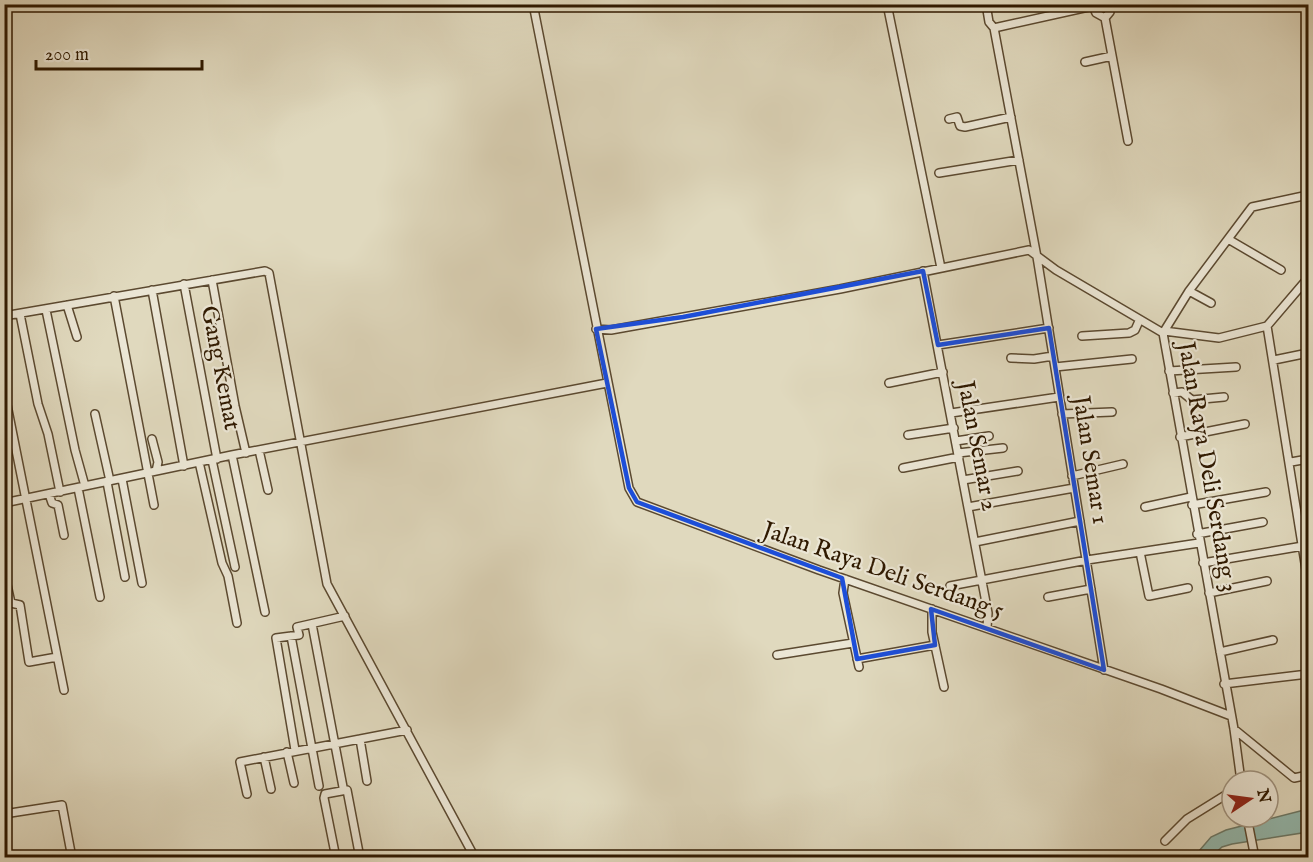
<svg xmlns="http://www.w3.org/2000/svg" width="1313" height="862" font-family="'IM FELL English',serif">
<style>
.water{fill:#94baaf;stroke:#6c7a69;stroke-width:1.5}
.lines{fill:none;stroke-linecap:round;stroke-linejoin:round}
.minor-casing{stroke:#5b4930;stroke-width:10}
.minor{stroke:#ebe6d5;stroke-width:7}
.marked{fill:none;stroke:#1d4ed8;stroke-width:4.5;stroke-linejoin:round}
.labels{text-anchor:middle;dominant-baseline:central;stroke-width:4.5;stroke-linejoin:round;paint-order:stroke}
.street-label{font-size:24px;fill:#2f1900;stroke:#ebe6d5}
</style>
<rect width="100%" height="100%" fill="#e0d9be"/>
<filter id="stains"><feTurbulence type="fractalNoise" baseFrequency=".00333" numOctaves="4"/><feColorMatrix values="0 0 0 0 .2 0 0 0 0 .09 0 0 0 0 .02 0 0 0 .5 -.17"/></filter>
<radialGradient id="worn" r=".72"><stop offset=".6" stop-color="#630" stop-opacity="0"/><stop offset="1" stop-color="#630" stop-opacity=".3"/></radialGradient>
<path class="water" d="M1308,809V832L1232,844L1222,847L1211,857L1193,858L1211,837L1226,830Z"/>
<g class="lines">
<g class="minor-casing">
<path id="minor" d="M533,4L629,488L637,502L819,570L1161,689L1231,716
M887,4L941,268
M986,4L989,22L994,28
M1092,4L1096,13L1105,18
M1102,4L994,28L1037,257L1104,670
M1110,4V12L1105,18L1128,141
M1085,62L1112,56
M949,119L957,117L960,126L965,127L1011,117
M939,173L1019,160
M1228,239L1281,270
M923,271L988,613L987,628
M212,280L235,406L246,453
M184,284L217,459
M152,290L184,466
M1189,291L1211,303
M114,296L154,505
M67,305L77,337
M46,310L75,450L85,486
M20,314L38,404L48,434L60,492
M4,316L265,271L269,273L327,584L475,858
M1267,326L1308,278
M596,329L611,330L840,289L1029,250L1056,270L1163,333
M1164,331L1219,338L1267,326L1308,582
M1082,336L1129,333L1135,330L1139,321
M938,345L1049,328
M1011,358L1034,359L1053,356
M1274,360L1308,353
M1055,367L1132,359
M1169,371L1236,367
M889,383L943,372
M4,390L64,690
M1173,393L1182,392L1192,400L1224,397
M951,413L1059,397
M95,414L110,481
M1062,414L1112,412
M908,435L954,428
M1180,437L1245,424
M152,439L158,462L156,471
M956,441L989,436
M259,450L268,490
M958,453L1003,448
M232,455L265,612
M212,460L235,567
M199,462L222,563L228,576L237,623
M1291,462L1308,459
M903,468L959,457
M1072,476L1123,464
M122,479L142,583
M963,480L1018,471
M107,482L125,577
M78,488L100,597
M49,494L52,503L58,505L64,535
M4,503L232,455L607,383
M1192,505L1266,492
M968,507L1074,488
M1145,507L1191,497
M1197,534L1263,522
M975,542L1080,521
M1140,552L1149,596L1188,588
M1203,563L1303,546
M4,571L11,603L20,605L29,662L57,657
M845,579L843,593L859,667
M950,586L1087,560L1199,543
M1209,593L1267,581
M1048,597L1091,589
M932,609V632L944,687
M312,624L343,787
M291,636L319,786
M1220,652L1273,640
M777,655L853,643
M857,659L935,645
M1224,684L1308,674
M1234,729L1294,778L1308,775
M360,739L367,781
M295,750L276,638L299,635L297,627L345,616
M287,752L294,783
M264,757L271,789
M1241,781L1234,729L1163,333L1189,291L1252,207L1308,195
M247,794L240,762L407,730
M4,814L62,805L72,858
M1247,817L1255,858
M4,822L7,841L4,843
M1165,841L1187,819L1232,791
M336,858L324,798L325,794L347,790L360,858"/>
</g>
<use href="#minor" class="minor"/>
</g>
<path class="marked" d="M923,271L938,345L1049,328L1104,670L931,609L935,645L857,659L842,578L637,502L629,488L596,329L683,317Z"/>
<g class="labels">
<g class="street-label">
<text transform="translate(220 368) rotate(79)">Gang Kemat</text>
<text transform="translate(977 446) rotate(79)">Jalan Semar 2</text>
<text transform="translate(1090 460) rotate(81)">Jalan Semar 1</text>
<text transform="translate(1207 467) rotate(80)">Jalan Raya Deli Serdang 3</text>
<text transform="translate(883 571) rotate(19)">Jalan Raya Deli Serdang 5</text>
</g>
</g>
<rect width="1313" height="862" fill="none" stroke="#e0d9be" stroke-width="24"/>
<rect x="6" y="6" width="1301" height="850" fill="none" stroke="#2f1900" stroke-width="3"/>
<rect x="12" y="12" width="1289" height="838" fill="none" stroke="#2f1900" stroke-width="1.5"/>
<g transform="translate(1250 799) rotate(77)"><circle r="28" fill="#ebe6d5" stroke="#a09480" stroke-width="1.5"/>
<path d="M0-4.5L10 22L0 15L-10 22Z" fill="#8f2418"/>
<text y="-9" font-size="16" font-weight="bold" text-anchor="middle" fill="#2f1900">N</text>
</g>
<path d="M36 60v9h166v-9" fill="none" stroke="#2f1900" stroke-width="3"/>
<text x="45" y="60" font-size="18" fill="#2f1900" stroke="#ebe6d5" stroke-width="4.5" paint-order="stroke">200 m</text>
<rect width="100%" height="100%" filter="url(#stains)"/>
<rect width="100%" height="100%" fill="url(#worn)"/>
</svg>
